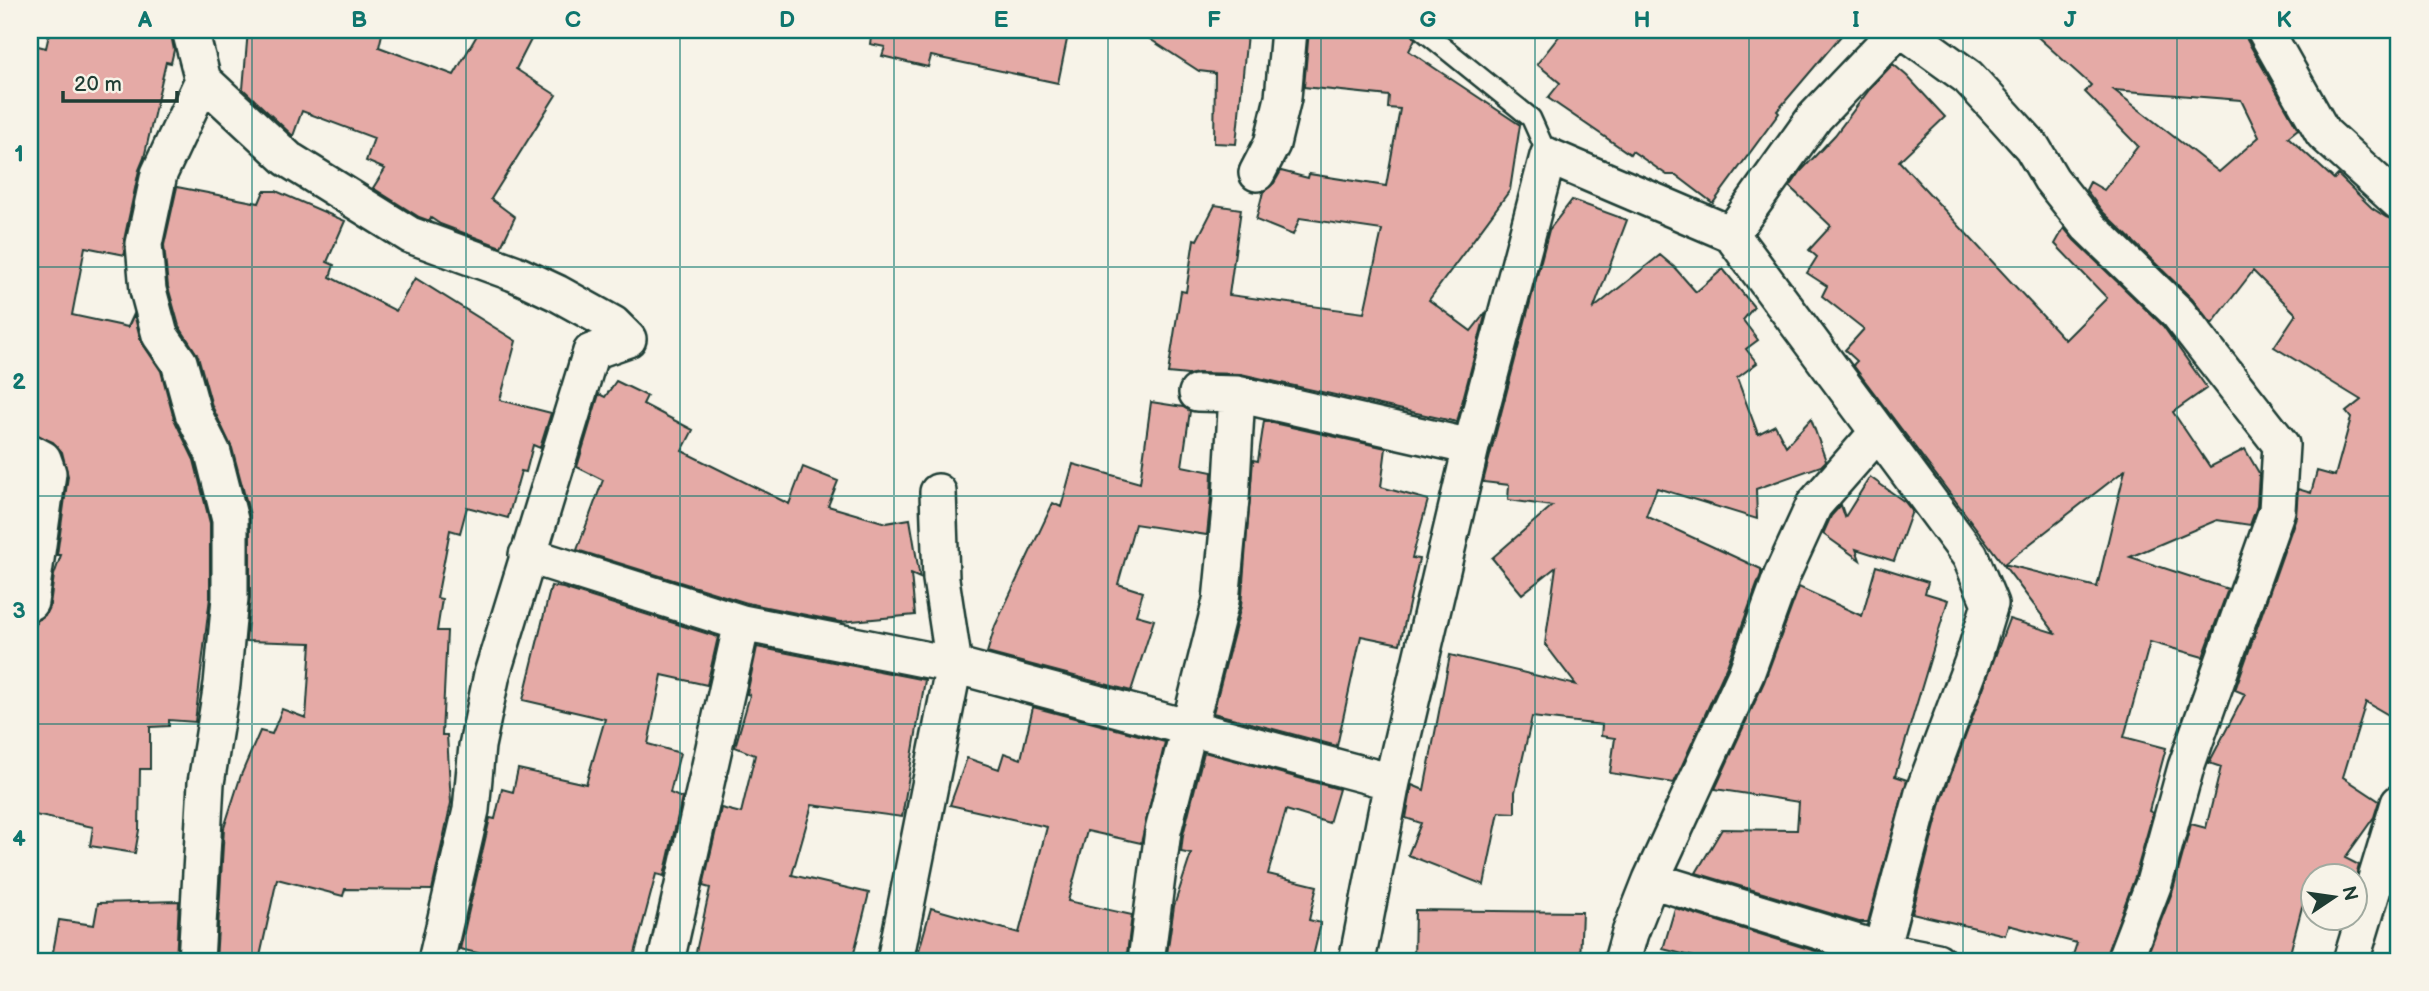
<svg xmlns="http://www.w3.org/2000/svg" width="2429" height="991" font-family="'Balsamiq Sans',sans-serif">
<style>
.building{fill:#e5aaa6;stroke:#1f3d34;stroke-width:2;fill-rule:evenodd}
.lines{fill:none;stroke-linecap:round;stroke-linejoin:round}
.service-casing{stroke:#1f3d34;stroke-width:23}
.minor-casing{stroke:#1f3d34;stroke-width:40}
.service{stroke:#f7f3e8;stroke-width:18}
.minor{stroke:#f7f3e8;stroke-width:35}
.grid{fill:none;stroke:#0f766e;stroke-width:2;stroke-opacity:0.55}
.neatline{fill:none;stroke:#0f766e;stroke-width:2.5}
.grid-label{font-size:23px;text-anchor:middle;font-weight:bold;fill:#0f766e}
</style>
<rect width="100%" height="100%" fill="#f7f3e8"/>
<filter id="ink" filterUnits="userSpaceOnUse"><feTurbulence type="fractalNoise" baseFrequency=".0143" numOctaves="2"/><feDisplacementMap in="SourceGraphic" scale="14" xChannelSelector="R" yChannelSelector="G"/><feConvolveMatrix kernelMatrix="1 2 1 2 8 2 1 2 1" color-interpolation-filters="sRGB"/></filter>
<g filter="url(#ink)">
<path class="building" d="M50,30H170L174,50L171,63L166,62L144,158L139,170L124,240L125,255L85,247L72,315L128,327L134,314L141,341L161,371L174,419L194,460L210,523V597L195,722L169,720V726L150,727V769H140L139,830L135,853L90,846L93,827L30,814V641L37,621L45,615L50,605L54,575L61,555H57L68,476L62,452L53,442L30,432V44L46,48Z
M248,30L270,35L271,30H383L379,47L454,75L480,30H536L516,69L556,95L491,199L515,217L501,247L440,224L431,218L430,221L419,217L373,188L385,169L366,161L374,138L302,111L293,136L243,89Z
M872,30H1069L1058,83L931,56L928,67L882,56L885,47L870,44Z
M1136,30H1210L1247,34L1236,144L1214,143L1215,73L1199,71Z
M1309,30H1411L1415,39L1409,51L1520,125L1510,190L1429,300L1471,331L1486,312L1457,422L1241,374L1198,373L1188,375L1168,373L1181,291L1186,292L1194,239L1197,240L1215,205L1241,209L1229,295L1364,313L1382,230L1300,218L1293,235L1256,220L1263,192L1274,183L1281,171L1308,178L1309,174L1386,186L1400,109L1388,108L1389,96L1304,87Z
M1564,30H1846L1777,111L1779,113L1713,203L1676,175H1667L1632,151L1630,154L1548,98L1560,83L1537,64Z
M2030,30H2245L2247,40L2298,129L2288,137L2334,179L2338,175L2372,208L2386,217L2399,222V721L2366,702L2343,777L2379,801L2374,817L2345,858L2359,865L2356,877L2314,876V906L2303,903L2288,961H2145L2173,890L2191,824L2206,828L2221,767L2209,763L2245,694L2235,690L2296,517L2298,489L2311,493L2317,471L2335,476L2351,418L2346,412L2361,400L2274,347L2296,314L2253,271L2212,324L2192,299L2103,212L2086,190L2090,182L2104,190L2138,146L2085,92L2091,85ZM2114,90L2241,100L2259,137L2219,172Z
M1893,64L1907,76L1945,117L1899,161L2065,340L2107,298L2055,244L2064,228L2074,240L2163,326L2207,388L2173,412L2210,467L2245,449L2259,473L2257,506L2250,525L2217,520L2130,557L2228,589L2203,657L2150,642L2124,737L2166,748L2149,811L2153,813L2135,877L2104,961H2071L2077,943L2008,925L2005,935L1912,913L1942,799L2009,619L2055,633L1853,365L1857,361L1845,350L1864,329L1822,296L1827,286L1807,273L1817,257L1809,250L1831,226L1790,187L1801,171L1835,135L1872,86ZM2125,470L2097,587L2004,564Z
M177,187L259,203L264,191H276L345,221L327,262L334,265L330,277L396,311L415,278L516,341L500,400L551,413L540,448L533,445L526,472L521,471L508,518L467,507L460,533L450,530L437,598L442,599L437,631H447L442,735H447L451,803L432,890L345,889L343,896L277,879L259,961H216L224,828L241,775L260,731L272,734L282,709L306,718L311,643L246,641L250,598V515L232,448L212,406L198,356L179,326L168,287L164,245Z
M1572,200L1627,220L1594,308L1660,255L1674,267L1696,292L1723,269L1754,307L1743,320L1758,340L1746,349L1757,363L1737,378L1758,434L1775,425L1786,446L1811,419L1826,461L1821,466L1756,489L1757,519L1657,488L1646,516L1761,569V574L1727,666L1674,783L1610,773L1615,738L1601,736L1602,725L1532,717L1515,792V813L1499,812L1484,885L1408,855L1421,823L1406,818L1412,785L1424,790L1450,655L1576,685L1545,644L1556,567L1522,594L1492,558L1552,506L1508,500L1509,485L1483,482L1549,230Z
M616,381L647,396L643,404L693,430L682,451L789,504L803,467L838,481L828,506L886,523L910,519L920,578L911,574L915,615L841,622L747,603L577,550L603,480L577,467L599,394L605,397Z
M1151,402L1183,407L1190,411L1182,466L1212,472L1211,497L1207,535L1135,524L1118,584L1143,592L1136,615L1154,620L1131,691L987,653L995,626L1053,503L1061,507L1073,464L1140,483Z
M1264,421L1386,448L1381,487L1428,500L1412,558L1419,559L1400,644L1361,636L1337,746L1213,713L1241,606L1253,460L1258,461Z
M1870,477L1905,502L1912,511L1894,561L1856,549L1860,560L1823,534L1831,516L1841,505L1845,517Z
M1876,566L1928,582L1925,593L1948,600L1895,776L1907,780L1868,922H1859L1696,873L1722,829L1797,830L1799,802L1715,789L1764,682L1799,587L1862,616Z
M551,586L563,588L718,637L707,685L662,675L648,744L680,753L670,793L682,798L664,876L656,874L633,961H512L460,949L490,818L495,819L502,789L513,792L518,769L586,784L605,719L523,700Z
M757,647L925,680L902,817L812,805L792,875L869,893L852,961H694L710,888L703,886L721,808L741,813L755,755L735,747L750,695L747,694Z
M1033,707L1165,742L1141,843L1087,831L1068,901L1132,915L1126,961H916L931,908L1019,933L1047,827L950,805L967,758L999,769L1004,753L1021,759Z
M1204,752L1339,789L1329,823L1286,810L1268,874L1317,886L1309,920L1321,923L1312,961H1166L1174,906L1191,854L1181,852L1183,835Z
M179,901L176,961H76L52,957L59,920L94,925L98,903Z
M1675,908L1848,961H1710L1663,949Z
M1415,910L1582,912L1580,961H1414Z"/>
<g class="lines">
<g class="service-casing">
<path id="service" d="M1422,30L1531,118L1548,156"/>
</g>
<g class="minor-casing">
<path id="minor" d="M190,30L203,80L159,174L144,244L148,290L160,335L179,362L193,413L213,453L230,520V598L222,684L206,783L196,961
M1903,30L1968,77L2005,117L2032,147L2051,179L2088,226L2178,313L2281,445L2277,510L2186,767L2154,883L2124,961
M2265,30L2323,133L2399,202
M203,80L288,159L410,235L514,273L557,293L613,324L628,339L591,352L492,674L477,746L471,810L436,961
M1257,173L1272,144L1283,98L1289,30
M1731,234L1815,117L1898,30
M1197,393L1237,394L1471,447
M30,452L43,459L48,473L30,602
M527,555L742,623L954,665L1392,782
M1651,880L1881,950L1937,961
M666,961L742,623
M895,961L954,665L941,579L938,492
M1146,961L1163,831L1221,601L1231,499L1237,394
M1357,961L1392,782L1471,447L1548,156L1731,234L1970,556L1990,604L1972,663L1923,793L1878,961
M1622,961L1630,933L1651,880L1746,674L1782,575L1814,505L1878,432
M2351,961L2399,803"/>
</g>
<use href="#service" class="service"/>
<use href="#minor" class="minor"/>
</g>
</g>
<path class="grid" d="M252,30V961M466,30V961M680,30V961M894,30V961M1108,30V961M1321,30V961M1535,30V961M1749,30V961M1963,30V961M2177,30V961M30,267H2399M30,496H2399M30,724H2399"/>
<rect width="2429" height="991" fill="none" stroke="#f7f3e8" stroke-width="77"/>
<g transform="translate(2334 897) rotate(77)"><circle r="33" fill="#f7f3e8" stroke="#a1aaa0" stroke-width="2"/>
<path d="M0-5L12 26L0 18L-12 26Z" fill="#1f3d34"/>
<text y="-10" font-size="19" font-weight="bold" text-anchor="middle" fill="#1f3d34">N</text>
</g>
<path d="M63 91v10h114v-10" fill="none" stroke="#1f3d34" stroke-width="3.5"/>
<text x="74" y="91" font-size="21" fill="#1f3d34" stroke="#f7f3e8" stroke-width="5" paint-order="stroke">20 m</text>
<rect x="38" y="38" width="2352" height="915" class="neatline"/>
<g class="grid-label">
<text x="145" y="27">A</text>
<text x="359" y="27">B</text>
<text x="573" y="27">C</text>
<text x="787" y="27">D</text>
<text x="1001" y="27">E</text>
<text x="1214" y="27">F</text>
<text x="1428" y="27">G</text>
<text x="1642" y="27">H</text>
<text x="1856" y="27">I</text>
<text x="2070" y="27">J</text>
<text x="2284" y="27">K</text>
<text x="19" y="161">1</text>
<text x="19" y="389">2</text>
<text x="19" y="618">3</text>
<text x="19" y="846">4</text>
</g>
</svg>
